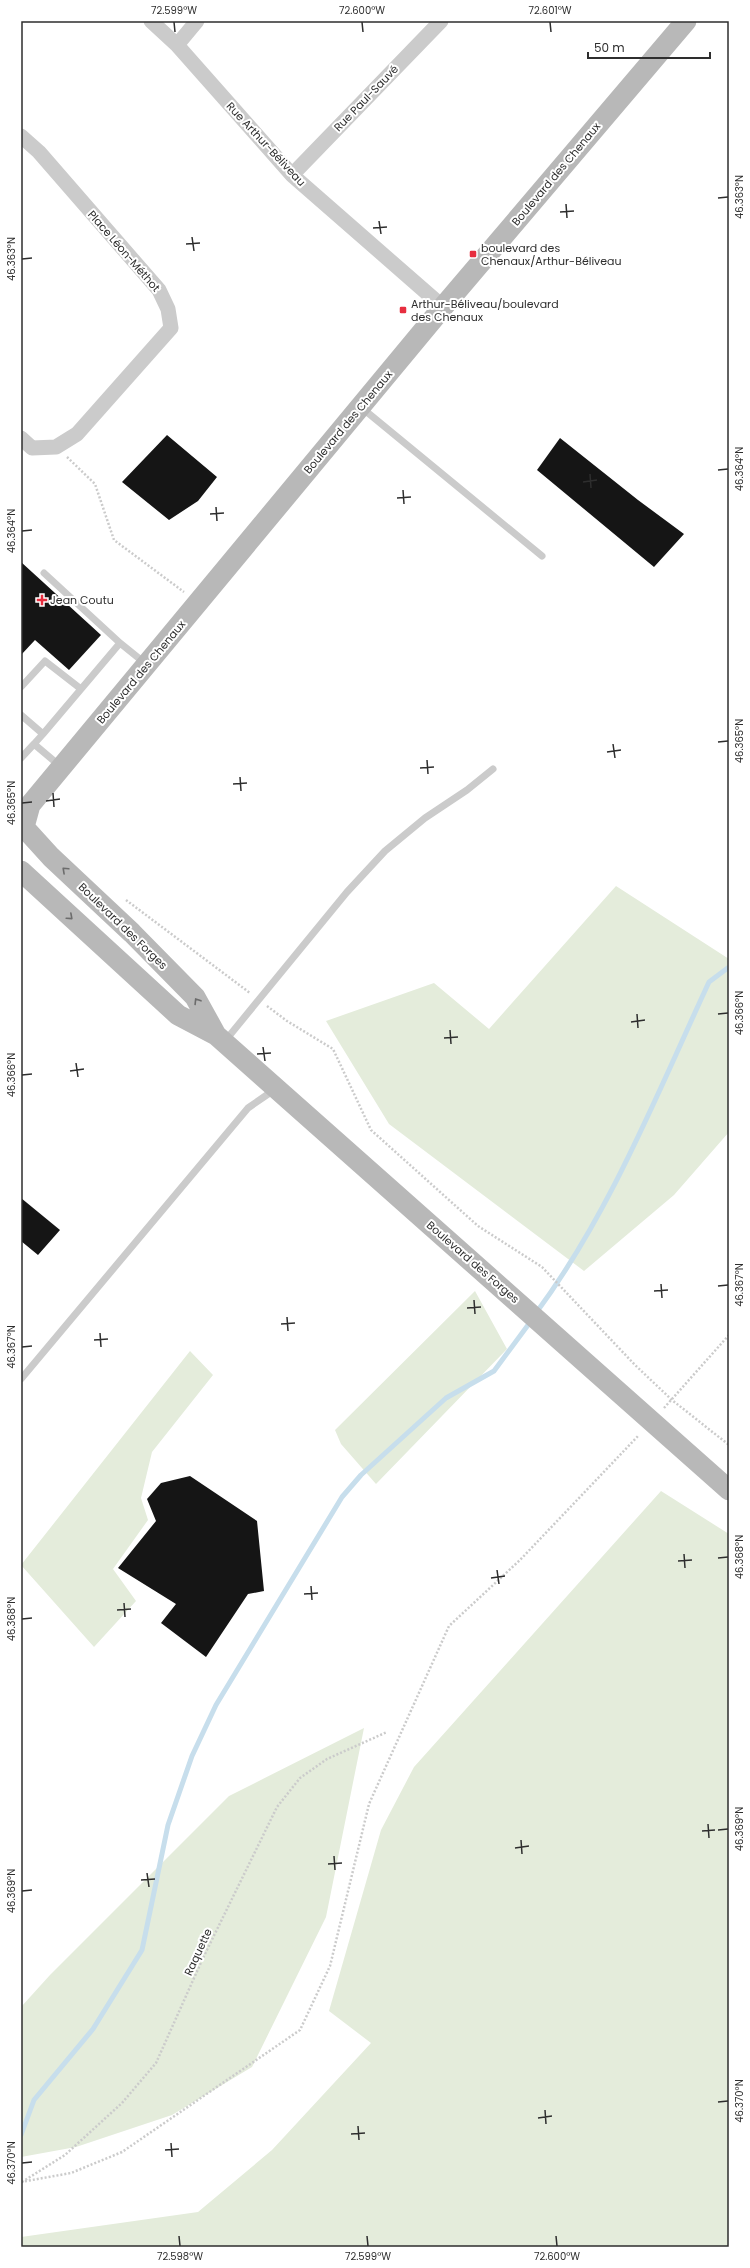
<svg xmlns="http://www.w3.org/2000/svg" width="750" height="2268" font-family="Poppins,sans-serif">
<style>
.green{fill:#e4ecdb}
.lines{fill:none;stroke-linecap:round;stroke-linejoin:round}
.stream{stroke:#c7deec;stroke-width:5}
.building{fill:#151515}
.path{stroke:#cbcbcb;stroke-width:2.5;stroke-dasharray:2 2;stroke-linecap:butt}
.lane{stroke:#cbcbcb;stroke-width:7}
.street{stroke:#cbcbcb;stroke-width:15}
.secondary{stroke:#b8b8b8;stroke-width:21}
.oneway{stroke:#6c6c6c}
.ticks{fill:none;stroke:#2e2e2e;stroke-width:1.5}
.poi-dot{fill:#e72e3f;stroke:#fff;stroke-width:1.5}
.labels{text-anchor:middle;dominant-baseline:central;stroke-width:4;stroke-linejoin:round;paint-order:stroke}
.street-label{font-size:11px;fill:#2e2e2e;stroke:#fff}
.poi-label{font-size:11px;fill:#2e2e2e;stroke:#fff;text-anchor:start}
.neatline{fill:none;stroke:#2e2e2e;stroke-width:1.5}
.ticks-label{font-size:10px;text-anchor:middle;fill:#2e2e2e}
</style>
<rect width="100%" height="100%" fill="#fff"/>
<path class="green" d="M616,886L729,959V1132L674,1195L584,1271L389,1124L326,1021L434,983L489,1029Z
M475,1291L507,1349L376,1484L341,1444L335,1430Z
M190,1351L213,1375L152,1452L141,1498L148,1520L113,1569L136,1601L94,1647L21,1565Z
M661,1491L729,1534V2247H21V2237L198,2212L272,2150L371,2043L329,2011L381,1830L414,1767Z
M364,1728L326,1917L252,2067L172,2115L76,2147L21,2157V2007L50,1975L229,1796Z"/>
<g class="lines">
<path class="stream" d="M536,1313C610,1213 657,1094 709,982L729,967
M21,2135L34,2100L93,2029L142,1950L168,1825L192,1756L216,1705L342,1497L361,1475L446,1398L494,1371L531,1321"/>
</g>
<path class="building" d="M167,435L217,477L198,501L169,520L122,482Z
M560,438L638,500L684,534L654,567L537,470Z
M21,562L101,635L69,670L35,640L21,655Z
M21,1198L60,1230L38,1255L21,1241Z
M190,1476L257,1521L264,1591L248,1594L206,1657L161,1623L176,1604L118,1568L156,1521L147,1499L161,1483Z"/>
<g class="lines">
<path class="path" d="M67,457L95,484L114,540L184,592
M126,900L250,993
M267,1006L287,1021L333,1049L371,1130L478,1226L542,1267L635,1365L672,1400L729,1445
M664,1408L729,1335
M21,2182L71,2173L122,2152L300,2030L330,1966L369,1804L449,1626L520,1560L639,1435
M22,2182L65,2155L122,2103L156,2063L203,1958L277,1807L300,1778L327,1759L387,1732"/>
<path class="lane" d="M362,408L542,556
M44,573L120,643
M21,687L45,661L81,689
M21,715L43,734
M21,758L34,744
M60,766L34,744L43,734L120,643L146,664
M225,1041L347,892L385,851L425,818L467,790L493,769
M21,1379L248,1108L274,1090"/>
<path class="street" d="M151,21L177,45L292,175L443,307
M177,45L197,21
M21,136L39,152L159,290L168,309L171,328L77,434L56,447L32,448L21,438
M292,175L441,21"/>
<path class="secondary" d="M21,824L51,857L132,933L195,997L216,1035
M21,830L24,827L30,805L443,307L686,21
M21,871L178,1015L216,1035L729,1490"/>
</g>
<defs><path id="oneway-chevron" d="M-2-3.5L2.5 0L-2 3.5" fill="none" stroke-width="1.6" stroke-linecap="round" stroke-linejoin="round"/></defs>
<g class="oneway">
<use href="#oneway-chevron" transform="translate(65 870) rotate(-137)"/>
<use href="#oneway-chevron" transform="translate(70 917) rotate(42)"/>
<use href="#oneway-chevron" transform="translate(197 1001) rotate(-122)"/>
</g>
<path class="ticks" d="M174,22L175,32M362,22L363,32M550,22L551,32M718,198L728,197M566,204L567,218M560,212L574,211M379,221L381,234M373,228L387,227M192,237L194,251M186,244L200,243M22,259L32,258M718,470L728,469M590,474L591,488M583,482L597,480M403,490L404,504M397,498L411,497M216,507L217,521M210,514L224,513M22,531L32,530M718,742L728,741M613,744L615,758M607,752L621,750M427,760L428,774M420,768L434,767M240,777L241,791M233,784L247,783M53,793L54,807M46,801L60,799M22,803L32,802M637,1014L638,1028M718,1014L728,1013M631,1022L645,1020M450,1030L451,1044M444,1038L458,1037M263,1047L265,1061M257,1054L271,1053M76,1063L78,1077M70,1071L84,1069M22,1075L32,1074M661,1284L662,1298M718,1286L728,1285M654,1291L668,1290M474,1300L475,1314M467,1308L481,1307M287,1317L288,1331M281,1324L295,1323M100,1333L101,1347M94,1340L108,1339M22,1347L32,1346M684,1554L685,1568M718,1558L728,1557M678,1561L692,1560M497,1570L499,1584M491,1578L505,1576M311,1586L312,1600M304,1594L318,1593M124,1603L125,1617M117,1610L131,1609M22,1619L32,1618M708,1824L709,1838M718,1830L728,1829M702,1831L715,1830M521,1840L522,1854M515,1848L529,1846M334,1856L335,1870M328,1864L342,1863M147,1873L149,1887M141,1880L155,1879M22,1891L32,1890M718,2102L728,2101M545,2110L546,2124M538,2118L552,2116M358,2126L359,2140M351,2134L365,2133M171,2143L172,2157M165,2150L179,2149M22,2163L32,2162M179,2236L180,2246M367,2236L368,2246M556,2236L557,2246"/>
<g class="poi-dot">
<rect x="469" y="250" width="8" height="8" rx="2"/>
<rect x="399" y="306" width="8" height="8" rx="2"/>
<path d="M40 594h4v4h4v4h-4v4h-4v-4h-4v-4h4z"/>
</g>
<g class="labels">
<g class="street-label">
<text transform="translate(366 98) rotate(-46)">Rue Paul-Sauvé</text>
<text transform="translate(266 144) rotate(47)">Rue Arthur-Béliveau</text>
<text transform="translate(556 174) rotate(-50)">Boulevard des Chenaux</text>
<text transform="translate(124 251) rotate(49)">Place Léon-Méthot</text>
<text transform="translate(348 422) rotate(-50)">Boulevard des Chenaux</text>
<text transform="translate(141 672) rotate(-50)">Boulevard des Chenaux</text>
<text transform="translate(123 926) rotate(44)">Boulevard des Forges</text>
<text transform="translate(473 1262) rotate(41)">Boulevard des Forges</text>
<text transform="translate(198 1952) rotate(-65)">Raquette</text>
</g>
<g class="poi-label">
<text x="481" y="248">boulevard des<tspan x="481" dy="13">Chenaux/Arthur-Béliveau</tspan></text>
<text x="411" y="304">Arthur-Béliveau/boulevard<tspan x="411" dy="13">des Chenaux</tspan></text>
<text x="50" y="600">Jean Coutu</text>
</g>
</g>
<rect width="750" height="2268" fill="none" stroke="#ffffff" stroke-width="44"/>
<path d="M588 52v6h122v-6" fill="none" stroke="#2e2e2e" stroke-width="2"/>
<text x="594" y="52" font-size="12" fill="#2e2e2e" stroke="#ffffff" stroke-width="3" paint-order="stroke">50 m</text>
<rect x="22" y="22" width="706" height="2224" class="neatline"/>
<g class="ticks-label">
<text x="174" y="14">72.599°W</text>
<text x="362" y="14">72.600°W</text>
<text x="550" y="14">72.601°W</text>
<text transform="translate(739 197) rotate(-90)" y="4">46.363°N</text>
<text transform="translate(11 259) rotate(-90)" y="4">46.363°N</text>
<text transform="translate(739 469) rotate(-90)" y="4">46.364°N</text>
<text transform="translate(11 531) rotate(-90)" y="4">46.364°N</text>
<text transform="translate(739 741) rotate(-90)" y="4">46.365°N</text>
<text transform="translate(11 803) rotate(-90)" y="4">46.365°N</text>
<text transform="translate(739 1013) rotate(-90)" y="4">46.366°N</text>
<text transform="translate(11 1075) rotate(-90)" y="4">46.366°N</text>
<text transform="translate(739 1285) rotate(-90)" y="4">46.367°N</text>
<text transform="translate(11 1347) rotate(-90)" y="4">46.367°N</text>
<text transform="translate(739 1557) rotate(-90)" y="4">46.368°N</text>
<text transform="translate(11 1619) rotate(-90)" y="4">46.368°N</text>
<text transform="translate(739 1829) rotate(-90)" y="4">46.369°N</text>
<text transform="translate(11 1891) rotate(-90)" y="4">46.369°N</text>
<text transform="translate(739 2101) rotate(-90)" y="4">46.370°N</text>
<text transform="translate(11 2163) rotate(-90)" y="4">46.370°N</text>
<text x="180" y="2260">72.598°W</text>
<text x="368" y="2260">72.599°W</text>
<text x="557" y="2260">72.600°W</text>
</g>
</svg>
